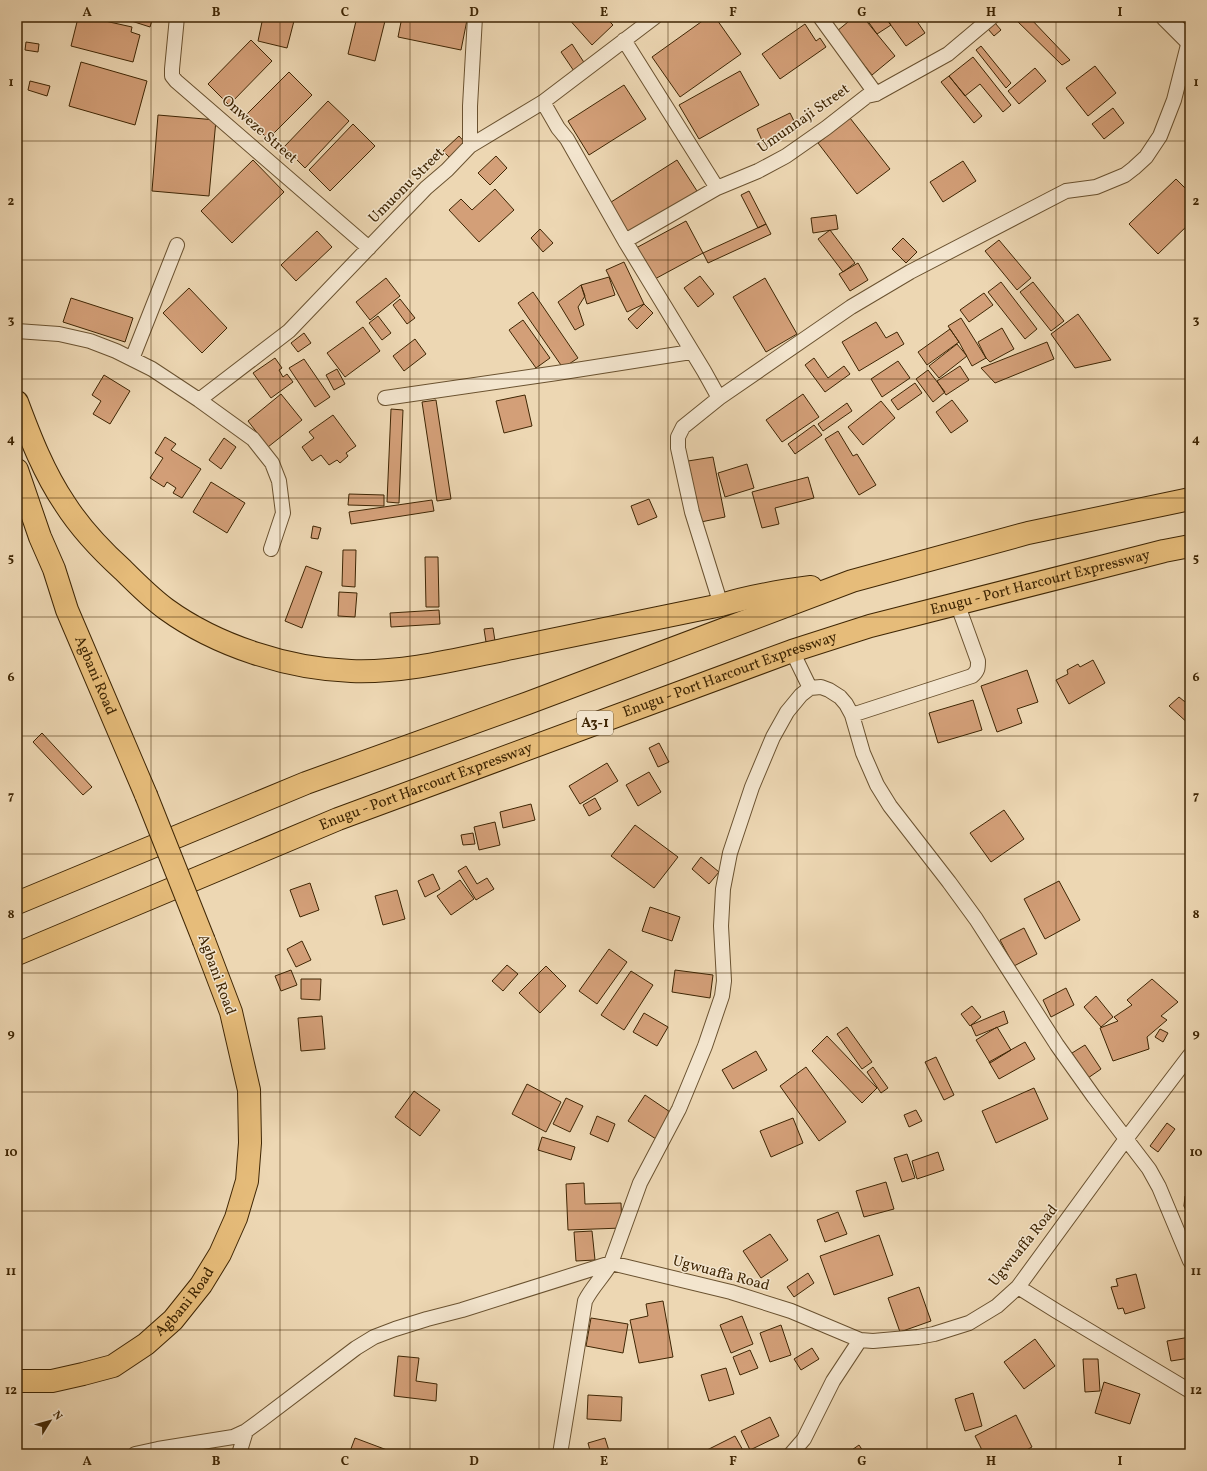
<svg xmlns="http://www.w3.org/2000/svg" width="1207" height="1471" font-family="Vollkorn,serif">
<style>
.building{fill:#d39f78;stroke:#3f2604}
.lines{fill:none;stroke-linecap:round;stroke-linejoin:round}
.minor-casing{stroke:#6a5230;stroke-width:16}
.tertiary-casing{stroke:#6a5230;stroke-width:20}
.primary-casing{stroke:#3f2604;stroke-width:24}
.trunk-casing{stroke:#3f2604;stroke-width:24}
.minor{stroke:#f3e5ce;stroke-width:14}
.tertiary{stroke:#f3e5ce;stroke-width:18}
.primary{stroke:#e6bc7a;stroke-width:22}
.trunk{stroke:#e6bc7a;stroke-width:22}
.primary-bridge-casing{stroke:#3f2604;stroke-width:24;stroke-linecap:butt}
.primary-bridge{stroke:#e6bc7a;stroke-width:22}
.grid{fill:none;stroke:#3f2604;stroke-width:1;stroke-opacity:0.55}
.labels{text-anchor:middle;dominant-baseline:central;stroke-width:3;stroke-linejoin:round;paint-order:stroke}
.shield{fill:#f3e5ce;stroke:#755f41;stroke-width:1}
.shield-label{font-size:14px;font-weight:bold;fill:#3f2604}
.street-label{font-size:15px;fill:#3f2604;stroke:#f3e5ce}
.neatline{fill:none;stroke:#3f2604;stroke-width:1.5}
.grid-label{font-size:13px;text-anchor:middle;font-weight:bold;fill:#3f2604}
</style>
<rect width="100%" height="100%" fill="#edd7b3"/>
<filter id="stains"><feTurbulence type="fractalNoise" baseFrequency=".005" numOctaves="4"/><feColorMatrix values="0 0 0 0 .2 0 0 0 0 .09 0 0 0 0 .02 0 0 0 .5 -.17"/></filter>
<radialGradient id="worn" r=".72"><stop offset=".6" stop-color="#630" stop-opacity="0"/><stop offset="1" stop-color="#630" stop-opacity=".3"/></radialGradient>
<path class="building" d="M87,17L132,27L131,32L140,35L133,62L71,46L78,18L87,20Z
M119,17H153L150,27Z
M263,17H295L287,48L258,41Z
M357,17H386L375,61L348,54Z
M402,17H452L467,20L461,50L398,37Z
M567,17H605L613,25L592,45Z
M708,17H715L741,54L680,97L652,57Z
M854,17H863L895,56L872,75L837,31Z
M865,17H885L891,25L877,34Z
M885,17H914L925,33L906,46Z
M1013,17H1029L1070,60L1062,65Z
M995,23L1001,30L994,36L988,29Z
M805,24L816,41L820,38L826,47L780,79L762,54Z
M251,40L272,61L229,105L208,84Z
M26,42L39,44L38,52L25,50Z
M572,44L587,67L576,74L561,52Z
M981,46L1011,83L1006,88L976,50Z
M973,57L1011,105L1003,112L980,84L965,96L949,76Z
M81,62L147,81L135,125L69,106Z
M1095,66L1116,93L1088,116L1066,88Z
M1035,68L1046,81L1019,104L1008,91Z
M740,71L759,105L699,139L679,105Z
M289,72L312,95L268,139L245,116Z
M949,76L982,116L974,123L941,82Z
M30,81L50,86L47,96L28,90Z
M624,85L646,119L589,155L568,121Z
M328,101L349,121L305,168L284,147Z
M1113,108L1124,123L1104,139L1092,124Z
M790,113L798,129L764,145L757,129Z
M158,115L216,120L209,196L152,191Z
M850,118L890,169L857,194L818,143Z
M353,124L375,146L330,191L309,170Z
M459,136L468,146L453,161L443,151Z
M496,156L507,168L490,185L478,173Z
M253,160L284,192L232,243L201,211Z
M677,160L697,191L628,236L608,204Z
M963,161L976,181L943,202L930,182Z
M1176,179L1190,193V223L1158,254L1129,224Z
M495,189L514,210L479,242L449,210L461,199L472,210Z
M749,191L766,224L758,228L741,195Z
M836,215L838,229L813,233L811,218Z
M686,221L703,253L653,280L636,248Z
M766,224L771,234L708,263L703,253Z
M540,229L553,243L543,252L531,238Z
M830,230L855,263L843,272L818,239Z
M317,231L332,247L296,281L281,265Z
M903,238L917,252L906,263L892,249Z
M999,240L1031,278L1017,290L985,251Z
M624,262L644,304L627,312L606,270Z
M858,263L868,280L850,291L839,274Z
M700,276L714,294L698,307L684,288Z
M609,277L615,295L587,304L581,285Z
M386,278L400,296L370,320L356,302Z
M765,278L797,334L766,352L733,297Z
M1001,282L1037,329L1025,339L988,292Z
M1033,282L1064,321L1051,331L1020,292Z
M581,285L585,296L578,307L584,325L575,330L558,302Z
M189,288L227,328L202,353L163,313Z
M533,292L578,358L563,368L518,303Z
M984,293L993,305L969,322L960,310Z
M71,298L133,318L125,342L63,322Z
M400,299L415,318L407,324L393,305Z
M644,304L653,313L637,329L628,319Z
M1078,314L1111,360L1075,368L1051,334Z
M378,316L391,333L382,340L369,323Z
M961,318L986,358L972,366L959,342L948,326Z
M523,320L550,358L536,368L509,330Z
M876,322L886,338L897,332L904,344L859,371L842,342Z
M363,327L380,351L345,377L327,353Z
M1002,328L1014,349L990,362L986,358L978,342Z
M950,329L959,342L927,365L918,352Z
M304,333L311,343L298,352L291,343Z
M415,339L426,354L404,371L393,356Z
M1047,342L1054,359L995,383L981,368Z
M957,344L967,356L939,378L929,366Z
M275,358L282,368L279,370L283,377L287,374L293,382L271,398L253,373Z
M814,358L828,378L844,366L850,374L825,392L805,365Z
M304,359L330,397L315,407L289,368Z
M898,361L910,378L882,397L871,379Z
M960,366L969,380L946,395L937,381Z
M337,369L345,384L334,390L326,375Z
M928,370L945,392L933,402L916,379Z
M104,375L130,391L110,424L93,414L101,401L92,395Z
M915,383L922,393L898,410L891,400Z
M281,394L302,420L268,447L248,421Z
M803,394L819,417L782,442L766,420Z
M525,395L532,426L504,433L496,401Z
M436,400L451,499L437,501L422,402Z
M952,400L968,421L951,433L936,412Z
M881,401L895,418L863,445L848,427Z
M847,403L852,411L823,431L818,424Z
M391,409L403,410L399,503L387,502Z
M333,415L356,446L346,453L348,456L340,463L337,460L329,465L321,455L312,461L302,447L314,438L309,432Z
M814,425L822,435L795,454L788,444Z
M838,431L853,456L857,454L876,485L859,495L825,439Z
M165,437L176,444L171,450L201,469L182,498L173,493L176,488L167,482L164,487L150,478L163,458L155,453Z
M224,438L236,447L221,469L209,460Z
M713,457L725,517L701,522L688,461Z
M747,464L754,488L725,497L718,473Z
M808,477L814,498L775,508L779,524L762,528L752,492Z
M211,482L245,503L227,533L193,512Z
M349,494L384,495V506L348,505Z
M649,499L657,517L638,525L631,506Z
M432,500L434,511L351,524L349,512Z
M313,526L321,528L318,539L311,538Z
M343,550H356L355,587L342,586Z
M425,557H438L439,607H426Z
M306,566L322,572L302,628L285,621Z
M339,592L357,593L355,617L338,616Z
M439,610L440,624L391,627L390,613Z
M493,628L495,641L486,642L484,629Z
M1093,660L1105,683L1069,704L1056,680L1068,674L1067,670L1078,664L1080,667Z
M1027,670L1038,702L1017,709L1022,723L997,732L981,686Z
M1179,697L1190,706V725L1169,706Z
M973,700L982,730L938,743L929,713Z
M42,733L92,787L83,795L33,742Z
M659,743L669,762L658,767L649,748Z
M607,763L618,781L580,804L569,786Z
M649,772L661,792L638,806L626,785Z
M595,798L601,809L589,816L583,805Z
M531,804L535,820L503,828L500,812Z
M1004,810L1024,839L991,862L970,833Z
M495,822L500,845L479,850L474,827Z
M635,825L678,857L654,888L611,856Z
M473,833L475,844L463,845L461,835Z
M701,857L719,872L709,884L692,869Z
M466,866L477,884L487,878L494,889L476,900L458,871Z
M433,874L440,889L425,897L418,881Z
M460,880L474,899L451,915L437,896Z
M1059,881L1080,920L1045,939L1024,899Z
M310,883L319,910L300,917L290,890Z
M397,890L405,919L383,925L375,896Z
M650,907L680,917L672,941L642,931Z
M1024,928L1037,954L1014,966L1000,940Z
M302,941L311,960L296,967L287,949Z
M609,949L627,962L597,1004L579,991Z
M507,965L518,974L503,991L492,981Z
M546,966L566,986L540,1013L519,993Z
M291,970L297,985L281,991L275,976Z
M675,970L713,975L710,998L672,992Z
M631,971L653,985L624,1030L601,1015Z
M301,979H321L320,1000L301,999Z
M1152,979L1178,1002L1161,1016L1167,1020L1147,1037L1149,1049L1113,1061L1100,1028L1118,1021L1114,1017L1132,1005L1127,1000Z
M1066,988L1074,1005L1051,1017L1043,1000Z
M1096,996L1113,1017L1101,1027L1084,1007Z
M972,1006L981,1017L970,1026L961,1014Z
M1004,1011L1008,1023L976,1036L971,1025Z
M644,1013L668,1027L657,1046L633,1032Z
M322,1016L325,1049L301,1051L298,1018Z
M847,1027L872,1062L862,1069L837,1034Z
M997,1027L1011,1050L990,1063L976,1040Z
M1160,1029L1168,1033L1163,1042L1155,1037Z
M827,1036L877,1088L862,1103L812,1051Z
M1025,1042L1035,1059L999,1079L989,1062Z
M1085,1045L1101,1069L1088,1078L1072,1053Z
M756,1051L767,1070L733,1089L722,1070Z
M936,1057L954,1095L944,1100L925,1062Z
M806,1067L846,1122L819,1141L780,1086Z
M873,1067L888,1088L881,1093L867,1072Z
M527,1084L561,1102L546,1132L512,1114Z
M1034,1088L1048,1119L996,1143L982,1111Z
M414,1091L440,1110L420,1136L395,1117Z
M645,1095L673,1114L656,1139L628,1121Z
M566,1098L583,1106L570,1132L553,1124Z
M916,1110L922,1121L909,1127L904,1115Z
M597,1116L615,1124L608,1142L590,1134Z
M793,1118L803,1143L771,1157L760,1131Z
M1167,1123L1175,1129L1158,1152L1150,1146Z
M542,1137L575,1147L571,1160L538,1150Z
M938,1152L944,1170L917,1179L912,1161Z
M907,1154L915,1178L902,1182L894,1158Z
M886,1182L894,1209L864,1217L856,1191Z
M584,1183L585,1204L621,1203L622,1228L568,1230L566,1184Z
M1190,1192V1219L1184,1206L1185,1196Z
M838,1212L847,1234L825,1242L817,1220Z
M592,1231L595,1260L576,1261L574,1232Z
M770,1234L788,1260L761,1278L743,1251Z
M879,1235L893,1275L834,1295L820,1256Z
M808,1273L814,1283L794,1297L787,1287Z
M1136,1274L1145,1308L1125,1314L1123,1308L1118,1309L1111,1287L1118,1286L1116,1279Z
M919,1287L931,1321L900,1332L888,1298Z
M663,1301L673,1357L639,1363L630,1320L648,1316L646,1304Z
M742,1316L753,1344L731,1353L720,1325Z
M591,1318L628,1324L623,1353L586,1346Z
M781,1325L791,1355L770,1362L760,1333Z
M1190,1337V1358L1171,1361L1167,1341Z
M1035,1339L1055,1366L1024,1389L1004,1362Z
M812,1348L819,1359L801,1370L794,1359Z
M750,1350L758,1368L740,1375L733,1357Z
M398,1356L419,1358L416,1381L437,1384L436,1401L394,1396Z
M1083,1359H1098L1100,1391L1085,1392Z
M726,1368L734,1394L709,1401L701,1375Z
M1104,1382L1140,1394L1130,1424L1095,1413Z
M973,1393L982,1426L965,1431L955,1399Z
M588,1395L622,1397L621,1421L587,1419Z
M1016,1415L1032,1447L1019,1454H984L975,1436Z
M770,1417L779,1436L750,1450L741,1431Z
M735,1436L745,1454H706L705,1451Z
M355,1438L387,1450L385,1454H349Z
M605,1438L610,1454H591L588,1443Z
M859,1445L865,1454H846Z"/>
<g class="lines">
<g class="minor-casing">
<path id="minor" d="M177,17L172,69V76L176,81L369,248
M820,17L876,94
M624,40L717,188L758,171L786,156L826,128L867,96L876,94L948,54L992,17
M543,102L558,128L567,139L625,241L704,371L719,398L683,427L678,437V448L692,512L721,605
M470,146V106L475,17
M625,241L717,188
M17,331L59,334L90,341L116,351L152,369L199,400L253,439L272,463L279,481L283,513L271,549
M132,359L177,245
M385,398L557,373L691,352
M719,398L851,307L910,272L1066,191L1096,187L1125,175L1134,168L1146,157L1160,136L1174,100L1189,41
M199,400L289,331L426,188L447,170L470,146L543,102L655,17
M792,651L810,688
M852,715L972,676C978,671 978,668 978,661L957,603
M1018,1287L1058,1312L1190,1391
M135,1454L158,1449L233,1437L246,1431L261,1420L356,1348L374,1337L395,1329L427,1319L462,1310L611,1263L731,1292L791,1311L860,1340L873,1341L918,1337L934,1334L969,1323L997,1306L1018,1287L1126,1139L1190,1055
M239,1454L246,1431
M560,1454L585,1301C592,1287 603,1277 611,1263L640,1183L679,1109L705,1046L722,996L724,981L721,926L723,889L730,853L752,787L773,737L787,712L801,695L810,688L821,687L829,690L840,697L846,704L852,715L863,753L877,785L890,806L949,882L976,919L1057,1045L1094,1097L1149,1169L1159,1187L1190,1261
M791,1454L804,1439L833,1381L860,1340"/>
</g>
<g class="tertiary-casing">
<path id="tertiary" d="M1165,17L1190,42"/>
</g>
<g class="primary-casing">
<g id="primary">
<path id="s1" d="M17,470L40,537L54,569L67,610L146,795"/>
<path id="s2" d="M17,1381H52L83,1374L113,1366L146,1344L173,1320L201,1285L220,1254L236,1218L247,1181L250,1143L249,1090L231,1012L204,941"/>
</g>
</g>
<g class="trunk-casing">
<g id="trunk">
<path d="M17,402C30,437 44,473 65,504C81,529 101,550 123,570C137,584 151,598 166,609C217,646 289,669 351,671C406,673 458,659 512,648C582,634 651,619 721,605C750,596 780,591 811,587"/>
<path d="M17,903L306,783L528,703L852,581L1028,533L1190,499"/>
<path id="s3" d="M17,954L338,819L792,651L870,626L1164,551L1190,546"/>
</g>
</g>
<use href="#minor" class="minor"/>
<use href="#tertiary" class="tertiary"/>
<use href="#primary" class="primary"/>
<use href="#trunk" class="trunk"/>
<g class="primary-bridge-casing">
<path id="primary-bridge" d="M146,795L204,941"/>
</g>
<use href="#primary-bridge" class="primary-bridge"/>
</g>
<path class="grid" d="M151,17V1454M280,17V1454M410,17V1454M539,17V1454M668,17V1454M797,17V1454M927,17V1454M1056,17V1454M17,141H1190M17,260H1190M17,379H1190M17,498H1190M17,617H1190M17,736H1190M17,854H1190M17,973H1190M17,1092H1190M17,1211H1190M17,1330H1190"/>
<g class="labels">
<rect class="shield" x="577" y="711" width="36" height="24" rx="3"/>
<g class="shield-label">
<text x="595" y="723">A3-1</text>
</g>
<g class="street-label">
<text transform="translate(804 119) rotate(-35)">Umunnaji Street</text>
<text transform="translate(259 130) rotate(41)">Onweze Street</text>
<text transform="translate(407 186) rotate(-45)">Umuonu Street</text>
<text stroke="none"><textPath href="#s3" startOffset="1090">Enugu - Port Harcourt Expressway</textPath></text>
<text stroke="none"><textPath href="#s1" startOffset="220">Agbani Road</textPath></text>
<text stroke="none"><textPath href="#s3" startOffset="766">Enugu - Port Harcourt Expressway</textPath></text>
<text stroke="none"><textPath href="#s3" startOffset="442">Enugu - Port Harcourt Expressway</textPath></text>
<text transform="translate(216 975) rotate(70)">Agbani Road</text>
<text transform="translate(1024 1246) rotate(-51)">Ugwuaffa Road</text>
<text transform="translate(721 1274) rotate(15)">Ugwuaffa Road</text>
<text stroke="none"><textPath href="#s2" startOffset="195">Agbani Road</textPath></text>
</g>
</g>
<rect width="1207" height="1471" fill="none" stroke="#edd7b3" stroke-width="44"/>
<g transform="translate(50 1421) rotate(53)" stroke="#f3e5ce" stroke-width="3" paint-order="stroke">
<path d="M0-3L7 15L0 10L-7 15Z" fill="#3f2604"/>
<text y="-6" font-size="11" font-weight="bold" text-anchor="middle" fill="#3f2604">N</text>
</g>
<rect x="22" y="22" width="1163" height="1427" class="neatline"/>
<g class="grid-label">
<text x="87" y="16">A</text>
<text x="216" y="16">B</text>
<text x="345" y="16">C</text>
<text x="474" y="16">D</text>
<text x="604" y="16">E</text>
<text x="733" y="16">F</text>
<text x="862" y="16">G</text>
<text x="991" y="16">H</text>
<text x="1120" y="16">I</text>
<text x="11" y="86">1</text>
<text x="1196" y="86">1</text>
<text x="11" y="205">2</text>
<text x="1196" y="205">2</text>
<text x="11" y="324">3</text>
<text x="1196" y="324">3</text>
<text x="11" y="443">4</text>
<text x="1196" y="443">4</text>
<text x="11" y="562">5</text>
<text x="1196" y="562">5</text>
<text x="11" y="681">6</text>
<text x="1196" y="681">6</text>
<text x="11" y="800">7</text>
<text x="1196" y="800">7</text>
<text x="11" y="918">8</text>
<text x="1196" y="918">8</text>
<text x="11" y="1037">9</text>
<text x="1196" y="1037">9</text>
<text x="11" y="1156">10</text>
<text x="1196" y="1156">10</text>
<text x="11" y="1275">11</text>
<text x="1196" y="1275">11</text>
<text x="11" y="1394">12</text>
<text x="1196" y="1394">12</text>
<text x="87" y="1465">A</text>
<text x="216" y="1465">B</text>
<text x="345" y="1465">C</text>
<text x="474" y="1465">D</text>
<text x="604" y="1465">E</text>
<text x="733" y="1465">F</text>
<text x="862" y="1465">G</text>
<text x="991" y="1465">H</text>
<text x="1120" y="1465">I</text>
</g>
<rect width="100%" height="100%" filter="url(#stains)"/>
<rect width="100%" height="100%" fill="url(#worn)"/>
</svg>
